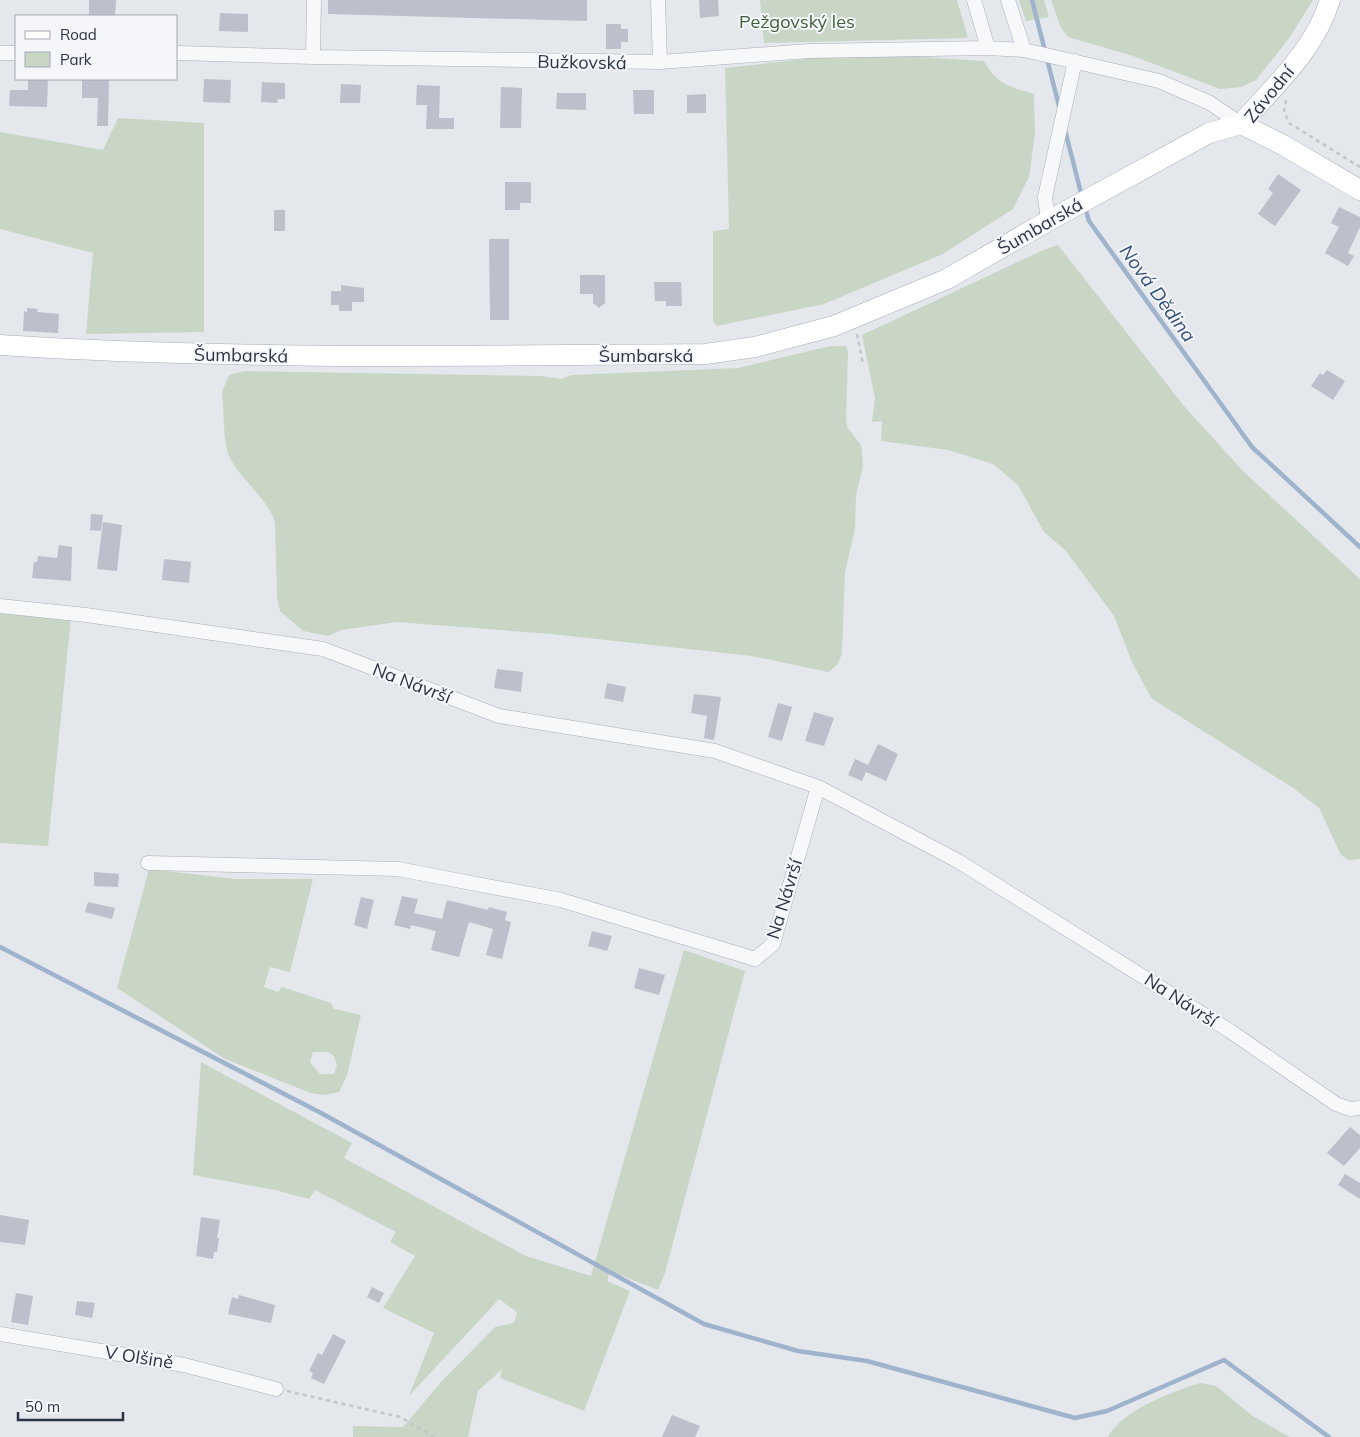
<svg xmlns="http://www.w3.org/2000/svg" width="1360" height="1437" font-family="Mulish,sans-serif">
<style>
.green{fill:#c9d6c5;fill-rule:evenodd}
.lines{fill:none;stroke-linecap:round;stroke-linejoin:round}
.stream{stroke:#9fb4cc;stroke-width:4.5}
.building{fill:#bbc0ca}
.street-casing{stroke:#a9aeb7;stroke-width:15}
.secondary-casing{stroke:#a9aeb7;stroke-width:21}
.path{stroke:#c2c5cb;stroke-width:2.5;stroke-dasharray:4 4;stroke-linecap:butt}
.street{stroke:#f7f8fa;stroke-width:14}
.secondary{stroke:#fff;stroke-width:20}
.labels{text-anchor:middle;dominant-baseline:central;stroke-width:4;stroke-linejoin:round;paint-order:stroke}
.park-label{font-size:18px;fill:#3f6138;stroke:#f4f6f9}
.street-label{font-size:18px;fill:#2b3445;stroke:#f4f6f9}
.water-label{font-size:19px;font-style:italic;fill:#34527a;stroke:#f4f6f9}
</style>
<rect width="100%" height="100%" fill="#e4e7ec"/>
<path class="green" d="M760,0H957L968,38L764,43Z
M1019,0H1044L1049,17L1026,21Z
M1051,0H1313L1290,37L1256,80L1241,87L1220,89L1133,56L1068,37L1061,28Z
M841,55H891L984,61C998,85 1008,86 1034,94L1035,134L1029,177L1013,209L943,254L824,304L716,326L713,320V231L729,229L725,68Z
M118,118L204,123V332L86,334L93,253L0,229V132L103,150Z
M1058,245L1184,406L1243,471L1360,579V859L1349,860L1341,855L1319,808L1293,788L1151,698L1132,662L1114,616L1066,551L1044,532L1018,485L993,464L948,450L881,441L882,421L872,422L875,398L862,335L1041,251Z
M830,346H846L848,352L846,419L847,427L861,445L863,466L856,495L855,529L845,572L842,654L837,665L828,672L752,656L551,634L397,622L341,630L328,636L303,631L280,611L277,598L275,523C267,494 235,478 227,450C223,432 224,410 222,392L229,375L244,371L542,376L560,379L572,375L738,368Z
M0,608L71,617L48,846L0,843Z
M149,869L235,879H313L290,972L270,967L264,987L278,992L282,987L331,1003L334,1009L361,1015L347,1075L339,1092L325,1095L311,1093L225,1059L117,988ZM313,1052H328L334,1056L337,1065L334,1074H320L310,1062Z
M684,950L745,971L665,1273L658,1290L610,1271L607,1281L630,1291L584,1411L500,1378L502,1369L478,1391L468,1437H353V1426L403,1427L441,1382L495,1327L514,1323L517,1312L499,1299L409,1396L434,1333L383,1308L415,1256L390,1242L396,1232L315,1190L309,1199L275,1190L193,1175L201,1062L352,1143L344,1158L526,1256L591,1276Z
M1200,1383L1216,1386L1254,1417L1290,1437H1108C1122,1410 1172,1392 1200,1383Z"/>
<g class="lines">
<path class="stream" d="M1032,0L1060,110
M1065,130L1082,197
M1085,207L1089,221L1252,447L1360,547
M0,947L321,1113L704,1324L798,1351L867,1361L1075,1418L1107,1411L1224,1360L1329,1437"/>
</g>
<path class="building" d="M89,0H116L115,16H89Z
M328,0H587V21L328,14Z
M699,0H718L719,16L700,18Z
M220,13L248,14V32L219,31Z
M606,24H621V29H628V42H621V49H606Z
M28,79H48L47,107L9,106L10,90H28Z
M82,79H109L108,126H97L98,98H82Z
M204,79L231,80L230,103L203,102Z
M262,82L285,83V99H278L277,103L261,102Z
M341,84L361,85L360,103H340Z
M417,85L440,86L439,118H454V129H426L427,105H416Z
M501,87L522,88L521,128H500Z
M633,90H654V114H634Z
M557,93H586V110L556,109Z
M706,94V113H687V95Z
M1278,174L1301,190L1275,226L1258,214L1273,193L1268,189Z
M505,182H531V203H520V210H505Z
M1339,207L1360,217V227L1348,253L1354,256L1348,266L1325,253L1339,227L1331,223Z
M274,210H285V231H274Z
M489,239H509V320H490Z
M580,275H605V303L599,308L593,303V294H580Z
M654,282H681L682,306H666V301H655Z
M341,285L364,288V302H352V311H339V305H331V291H341Z
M27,308L38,309L37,312L59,314L58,333L23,331L24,311L27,312Z
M1327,370L1345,381L1333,400L1311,386L1320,373L1323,375Z
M91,514L103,515L101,531L90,530Z
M103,522L122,525L117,571L97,569Z
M59,545L72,547L71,581L32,578L34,562H37L38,556L57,558Z
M164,559L191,562L189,583L162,580Z
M497,669L523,672L521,692L494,688Z
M607,683L626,687L623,702L604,698Z
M694,694L721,697L714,740L704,738L707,716L691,713Z
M778,703L792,707L782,741L768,737Z
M814,712L834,718L824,746L805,741Z
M878,744L898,754L886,781L866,772L862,781L848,775L855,759L868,765Z
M94,872L119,874L118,887L94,886Z
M402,896L418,899L414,913L442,919L447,900L488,910L489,907L507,912L505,920L511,922L502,959L486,955L493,929L469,922L459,957L431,950L436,931L411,925L410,929L394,925Z
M361,897L374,900L367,929L354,925Z
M88,902L115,908L112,919L85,912Z
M592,931L612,936L607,951L588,946Z
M639,968L665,975L659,995L634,988Z
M1350,1127L1360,1135V1148L1344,1166L1327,1153Z
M1345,1174L1360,1183V1199L1338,1185Z
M0,1215L29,1220L25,1245L0,1242Z
M201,1217L220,1220L217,1238H219L217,1252H214L213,1259L196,1256Z
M372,1287L384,1293L379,1303L367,1297Z
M16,1293L33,1296L28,1325L11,1322Z
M239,1295L275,1305L271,1323L228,1314L232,1297L238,1299Z
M77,1301L95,1303L92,1318L75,1315Z
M333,1334L346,1341L324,1384L311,1378L313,1373L309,1371L318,1353L322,1355Z
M672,1415L700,1426L695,1437H662Z"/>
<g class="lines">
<g class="street-casing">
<path id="street" d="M658,0L660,62
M974,0L988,48
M1008,0L1024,50
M0,53H16
M176,53L313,57L660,62L809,51L988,48L1024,50L1159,81L1210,103L1241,124
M313,57L314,0
M1048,221L1045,197L1075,61
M0,606L86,615L323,649L499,716L715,751L818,787L958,861L1230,1031L1336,1104L1350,1109L1360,1108
M148,863L398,869L561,900L755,959L773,944L818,787
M0,1334L184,1365L276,1389"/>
</g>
<g class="secondary-casing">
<path id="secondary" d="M1241,124C1274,86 1315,50 1330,0
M1241,124L1283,145L1360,190
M0,345C235,360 470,356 705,354L755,347L834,326L947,279L1048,221L1209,133L1241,124"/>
</g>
<path class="path" d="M1286,100L1284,111L1289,123L1360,167
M857,334L863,364
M287,1391L400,1417L435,1437"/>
<use href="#street" class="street"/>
<use href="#secondary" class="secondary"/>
</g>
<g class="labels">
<g class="park-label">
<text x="797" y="21">Pežgovský les</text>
</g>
<g class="street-label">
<text transform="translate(582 62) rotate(1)">Bužkovská</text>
<text transform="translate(1269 94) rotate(-51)">Závodní</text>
<text transform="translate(1040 226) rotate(-30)">Šumbarská</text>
<text transform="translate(241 355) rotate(1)">Šumbarská</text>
<text x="646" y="355">Šumbarská</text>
<text transform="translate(412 683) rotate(21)">Na Návrší</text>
<text transform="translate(784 899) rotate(-73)">Na Návrší</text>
<text transform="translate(1181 1000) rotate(33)">Na Návrší</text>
<text transform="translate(139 1357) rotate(9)">V Olšině</text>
</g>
<g class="water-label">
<text transform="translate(1158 293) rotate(54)">Nová Dědina</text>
</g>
</g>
<rect x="15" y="15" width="162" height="65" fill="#f4f6f9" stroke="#a4a8b1"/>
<rect x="25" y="31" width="25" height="8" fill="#ffffff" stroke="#a4a8b1"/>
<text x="60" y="40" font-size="15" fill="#2b3445">Road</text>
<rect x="25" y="52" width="25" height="15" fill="#c9d6c5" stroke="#a4a8b1"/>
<text x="60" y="65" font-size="15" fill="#2b3445">Park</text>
<path d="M18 1412v8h105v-8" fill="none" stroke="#2b3445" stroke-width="2.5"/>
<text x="25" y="1412" font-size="15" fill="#2b3445" stroke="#f4f6f9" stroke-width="4" paint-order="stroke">50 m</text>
</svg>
